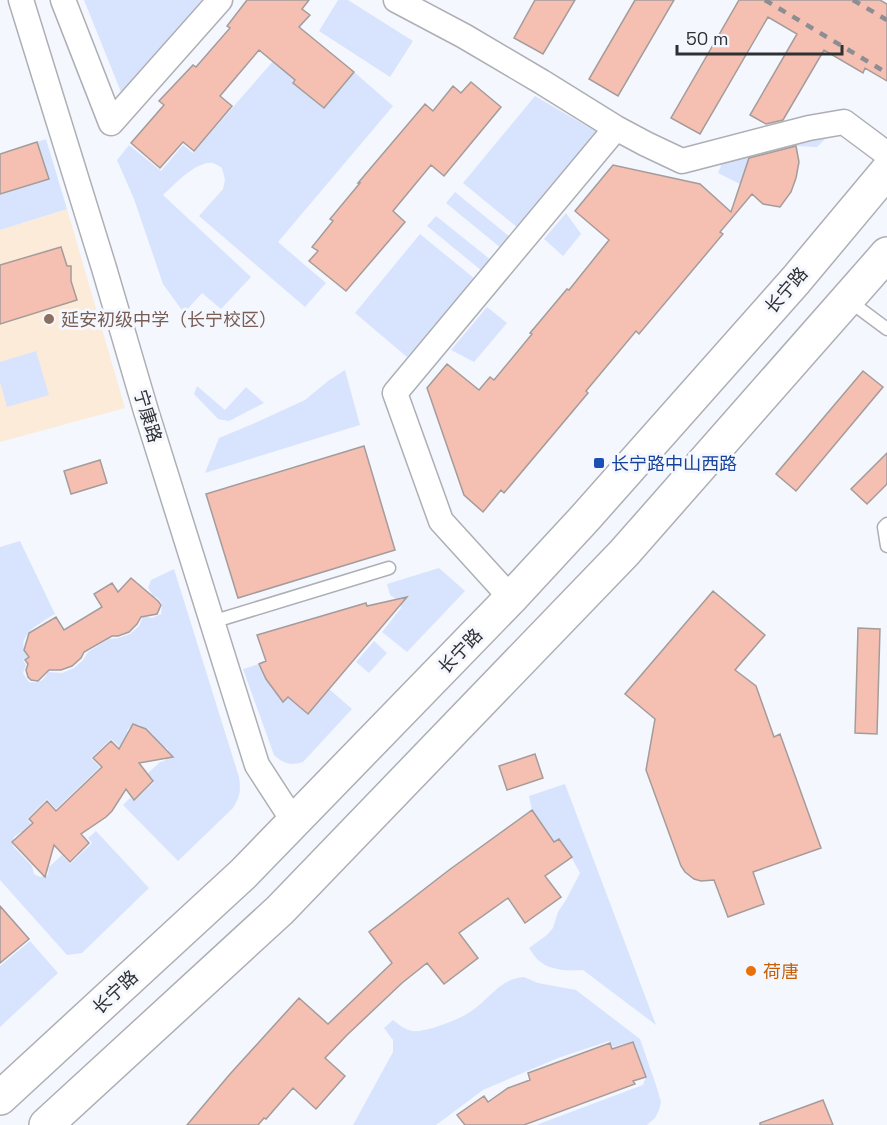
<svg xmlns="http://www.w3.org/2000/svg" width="887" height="1125" font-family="'Space Grotesk','Noto Sans SC',sans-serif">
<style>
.education{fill:#fbebd8}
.green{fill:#d8e4fe}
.building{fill:#f5bfb2;stroke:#a49c9a;stroke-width:1.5}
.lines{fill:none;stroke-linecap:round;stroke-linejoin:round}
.lane-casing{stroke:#adafb5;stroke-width:15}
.street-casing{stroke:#adafb5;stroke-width:27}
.primary-casing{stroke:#adafb5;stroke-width:36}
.lane{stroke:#fff;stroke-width:12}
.street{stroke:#fff;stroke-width:24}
.primary{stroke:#fff;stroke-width:33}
.rail{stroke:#8c8e93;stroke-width:4.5;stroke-dasharray:8 8;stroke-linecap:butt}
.education-dot{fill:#8d6e63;stroke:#f4f7fe;stroke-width:2}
.transit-dot{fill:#1a4fb4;stroke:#f4f7fe;stroke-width:2}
.food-dot{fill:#e8710a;stroke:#f4f7fe;stroke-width:2}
.labels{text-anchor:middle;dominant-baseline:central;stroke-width:6;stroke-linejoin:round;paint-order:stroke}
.street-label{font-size:18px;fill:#2f3032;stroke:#f4f7fe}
.education-label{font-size:18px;fill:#785e54;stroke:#f4f7fe;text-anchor:start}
.transit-label{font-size:18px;fill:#164399;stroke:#f4f7fe;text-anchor:start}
.food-label{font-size:18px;fill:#c56008;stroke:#f4f7fe;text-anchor:start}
</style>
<rect width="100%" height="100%" fill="#f4f7fe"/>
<path class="education" d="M67,209L125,408L0,442V230Z"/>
<path class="green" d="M84,0H202L121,92Z
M338,0H348L413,41L390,77L319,31Z
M301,29L323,47L293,83L323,108L354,72L393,106L278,242L326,283L305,307L199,216L223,189L225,180L222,168C219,166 216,164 213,163C197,160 174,185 163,195L251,277L221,309L202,293L184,313L163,284L134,199L117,160L129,145L161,171L183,145L193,153Z
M535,96L597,132L518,228L463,183Z
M828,136L817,147L796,146L750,155L740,184L718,173L725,156Z
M46,139L67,209L0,230V194L48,179L37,142Z
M455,192L510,237L501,248L446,203Z
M566,213L581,234L563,256L544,239Z
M436,216L491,260L482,271L427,226Z
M420,234L475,279L407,357L355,313Z
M487,307L507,323L474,362L451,350Z
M36,351L49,395L7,407L0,382V362Z
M345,370L360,425L205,473L219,438L255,423L305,400L328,381Z
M197,386L225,410L246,387L264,403L229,421L218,419L194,394Z
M20,541L55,614C41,623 12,636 28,657L23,660L26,665L23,673L29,682C39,683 43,682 48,672L62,673L74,668L83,660L88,652L109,639L118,638L130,634L139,626L143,616L152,618L161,614L162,604L158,598L153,596L148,588L151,580L174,569L239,777C241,790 240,797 233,808L178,861L123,805L130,798L134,801L154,782L147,774L160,762L164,761L169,756L168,749L163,746H161L153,739L154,736L147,728L145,730L140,725L133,724L127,730L129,739L121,748L111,739L91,758L100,767L56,809L47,799L27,819L35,828L28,835L21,832L14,837L13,846L32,866L34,874L40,877L48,875L49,867L62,855L70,864L92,843L88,838L96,831L149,888L82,953L67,955L0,880V547Z
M439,568L465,591L407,652L382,632L401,608L399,601L390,595L387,584Z
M374,641L387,653L369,673L356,662Z
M259,664L266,679L283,701L288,697L307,714L329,689L352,709L303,762C291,766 284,764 274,755L243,669Z
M565,784L656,1025L583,970C568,971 550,971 538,960C535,957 532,952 529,948L547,935L553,928L558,912L566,900L580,873L571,857L559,839L555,842L532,810L529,796Z
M30,941L58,973L0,1027V966Z
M524,977L538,983L576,990L640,1039L656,1085L661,1102L659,1110L655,1118L647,1125H536L643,1085L646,1076L633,1041L613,1047L609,1041L558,1058L483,1090L436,1125H353L393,1052V1040L384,1028L393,1020C410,1034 414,1033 436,1027C448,1023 459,1019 470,1012C490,999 499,979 524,977Z"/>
<path class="building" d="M247,0H309L302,9L310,15L299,27L354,72L324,108L293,83L295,80L259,50L220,96L232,106L194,151L183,142L160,168L131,143L164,105L159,101L193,65L196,67L230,28L227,26Z
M535,0H575L543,54L514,38Z
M635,0H674L618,96L589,79Z
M739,0H880L887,4V81L865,68L863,73L824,50L783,120L766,124L750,115L797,34L768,17L700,134L671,118Z
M471,82L501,107L444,176L431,165L393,211L405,222L346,291L309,261L318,251L312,247L333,221L330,219L360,183H358L425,104L433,111L453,86L461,93Z
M37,142L49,179L0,194V154Z
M796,146L799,162L796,178L791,192L780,207L763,204L752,194L720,232L723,234L639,334L636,331L586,391L588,393L504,493L501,490L483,512L464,495L427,388L447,364L479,390L490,377L494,380L532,334L530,333L541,320L567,289L569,290L609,240L575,211L613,165L700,184L731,212L749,158Z
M61,247L67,266H71V281L77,300L0,324V265Z
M863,371L883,387L796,491L776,474Z
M364,446L395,550L238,598L206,494Z
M887,453V484L867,504L851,489Z
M100,460L107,483L71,494L64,471Z
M131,578L158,601L161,605L157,614L141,617L137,624L129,632L118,636H112L84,652L81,658L72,666L61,670H49L38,681L31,680L28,677L26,670L28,664L25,660L29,657L24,650L29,633L56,617L64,630L102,607L94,594L112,583L118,592Z
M713,591L765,635L735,670L756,686L774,737L780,734L821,848L753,872L764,904L728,917L714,880L701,881L694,879L685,872L681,866L646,770L655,719L625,694Z
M407,597L308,714L288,697L283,702L266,679L259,664L266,661L257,635L366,603L367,606Z
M858,628L880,629L877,734L855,733Z
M133,724L146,729L173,757L139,763L153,781L134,800L126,789L112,811L106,817L81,834L89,843L70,862L54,845L45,877L12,842L33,823L29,819L47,801L56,811L102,767L93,758L111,741L119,749Z
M535,754L543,778L507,790L499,766Z
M532,810L554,842L559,839L572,857L545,876L561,897L525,923L508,898L459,933L478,958L444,984L427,963L402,983L347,1035L325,1058L345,1076L316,1109L293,1088L266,1119L264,1118L258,1125H187L230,1074L299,998L328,1024L392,963L369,932L449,870Z
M0,906L29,939L0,963Z
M633,1042L646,1077L633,1081L635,1084L524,1125H465L457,1115L484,1096L488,1102L508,1088L530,1080L528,1073L610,1043L612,1049Z
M823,1100L833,1125H760V1123Z"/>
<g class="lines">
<g class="lane-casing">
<path id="lane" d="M848,300L887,329
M887,524L884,527L887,546
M212,622L389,568"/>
</g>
<g class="street-casing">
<path id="street" d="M21,0L104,268L146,411L257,765L294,822
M63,0L111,123L220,0
M396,0L464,36L542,82L616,128L646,144L682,161L809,128L844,122L887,154
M511,598L441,521L395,393L616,128"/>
</g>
<g class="primary-casing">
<path id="primary" d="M0,1098L243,874L511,598L585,518L796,280L887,171
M46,1125L280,910L624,553L887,254"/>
</g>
<use href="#lane" class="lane"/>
<use href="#street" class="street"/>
<use href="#primary" class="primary"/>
<path class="rail" d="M765,0L887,73
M853,0L887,20"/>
</g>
<circle class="education-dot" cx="49" cy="319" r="6"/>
<rect class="transit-dot" x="593" y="457" width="12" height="12" rx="3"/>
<circle class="food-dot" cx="751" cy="971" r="6"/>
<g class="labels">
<g class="street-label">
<text transform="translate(786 290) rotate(-49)">长宁路</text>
<text transform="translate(148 416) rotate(73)">宁康路</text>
<text transform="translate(460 651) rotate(-46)">长宁路</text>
<text transform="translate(115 992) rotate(-43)">长宁路</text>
</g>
<g class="education-label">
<text x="61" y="319">延安初级中学（长宁校区）</text>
</g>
<g class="transit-label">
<text x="611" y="463">长宁路中山西路</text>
</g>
<g class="food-label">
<text x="763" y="971">荷唐</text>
</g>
</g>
<path d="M677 45v9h165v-9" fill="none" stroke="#2f3032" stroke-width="3"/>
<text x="686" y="45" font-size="18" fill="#2f3032" stroke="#f4f7fe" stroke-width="4.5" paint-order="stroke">50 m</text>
</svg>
